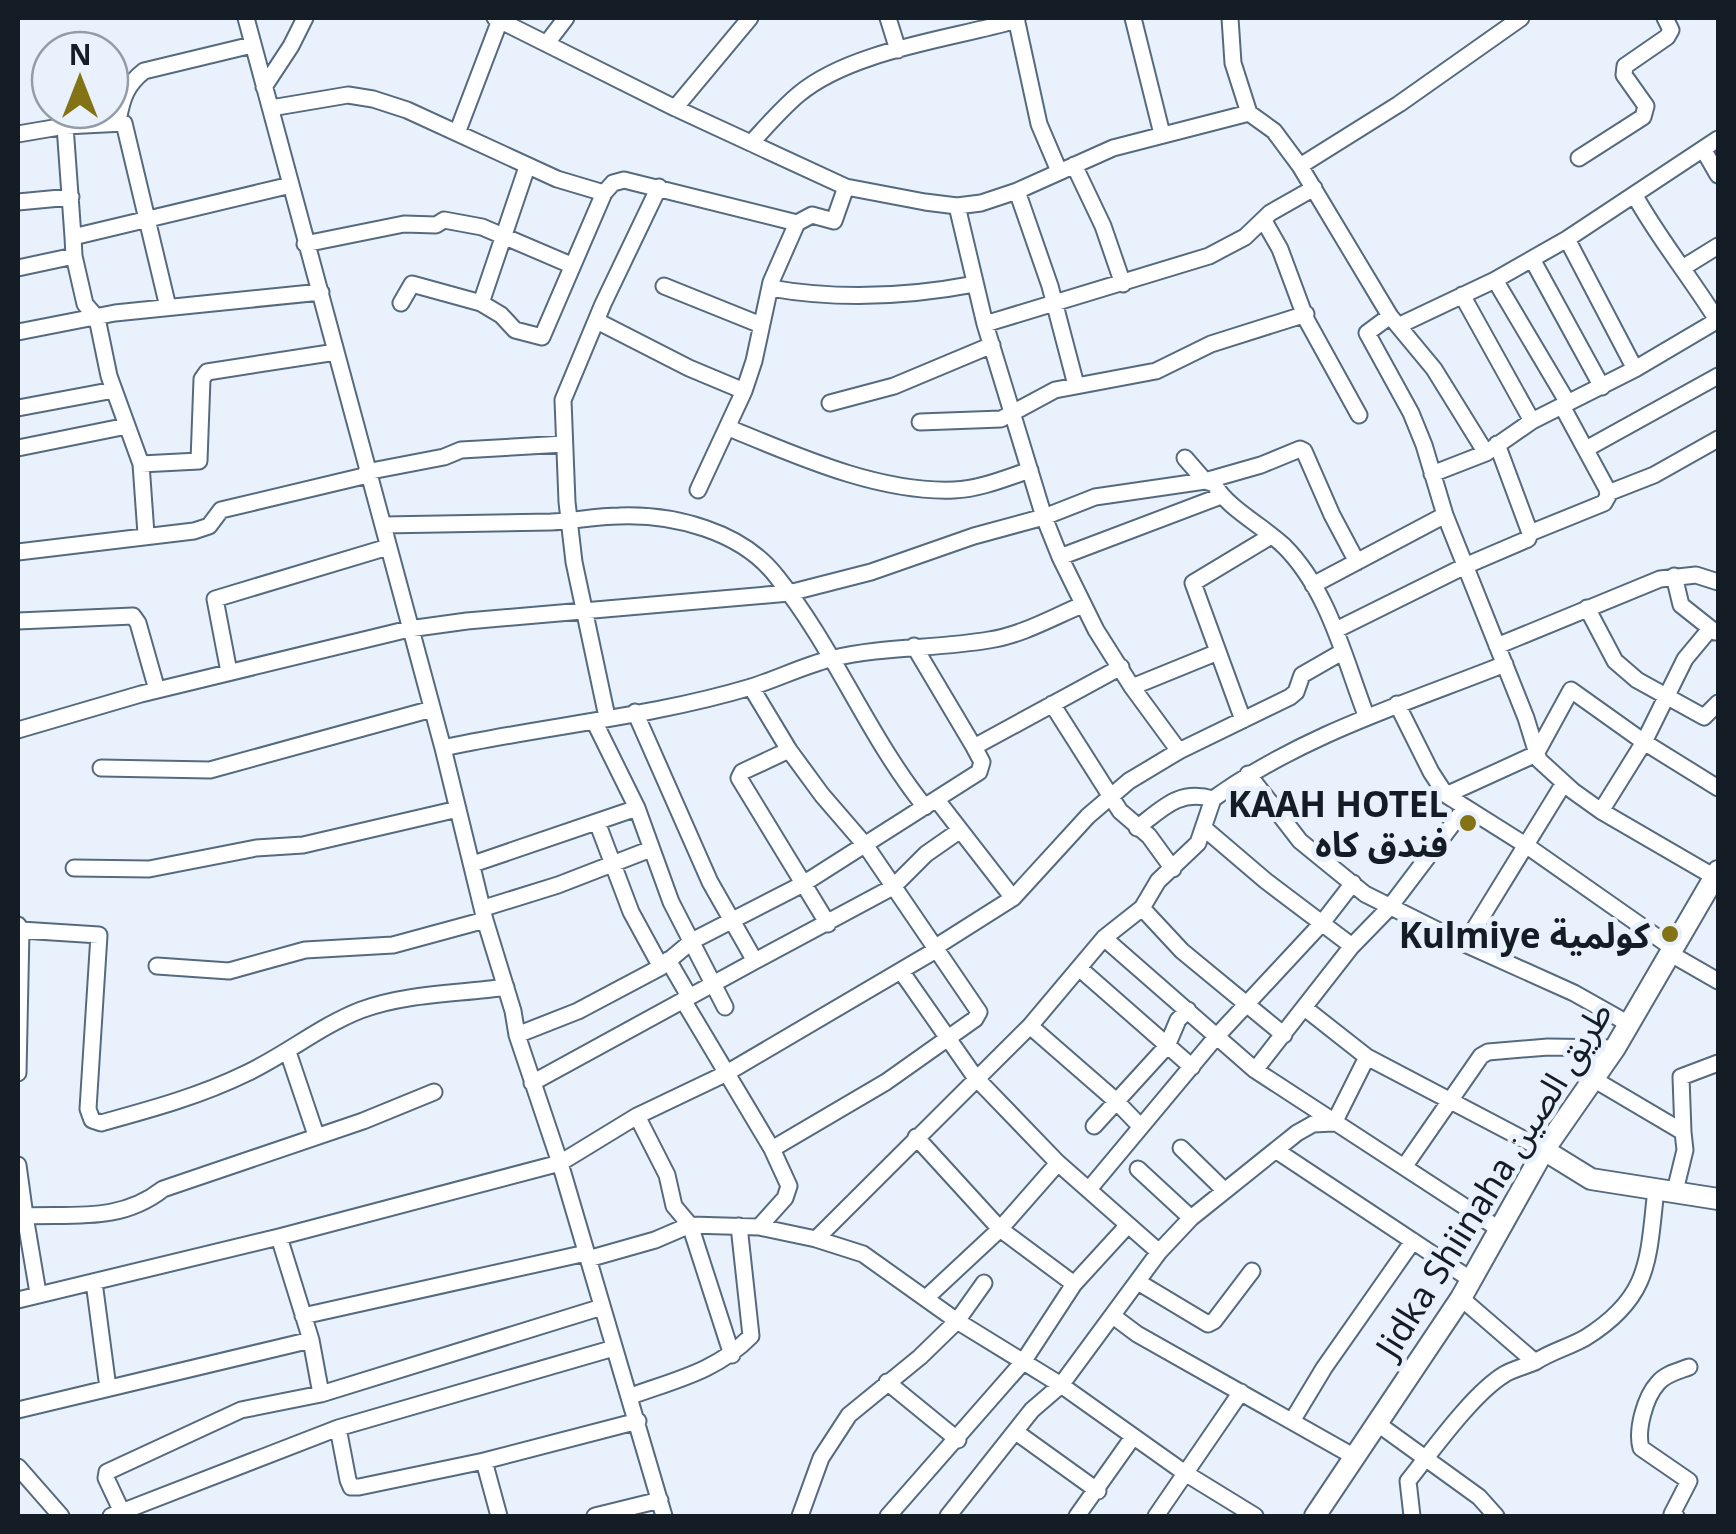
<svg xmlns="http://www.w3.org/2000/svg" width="1736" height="1534" font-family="'Noto Sans','Noto Sans Arabic',sans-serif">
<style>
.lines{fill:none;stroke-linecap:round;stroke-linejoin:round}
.minor-casing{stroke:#556a7e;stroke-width:19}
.major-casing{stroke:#556a7e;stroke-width:24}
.minor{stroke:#fff;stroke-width:15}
.major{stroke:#fff;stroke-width:20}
.poi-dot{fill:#847315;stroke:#e9f2fc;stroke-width:4}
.labels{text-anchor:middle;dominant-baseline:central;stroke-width:10;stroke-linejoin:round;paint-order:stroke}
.poi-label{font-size:35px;font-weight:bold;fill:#141d25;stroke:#e9f2fc;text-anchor:end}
.street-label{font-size:35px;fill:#141d25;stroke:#e9f2fc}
</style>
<rect width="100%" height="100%" fill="#e9f2fc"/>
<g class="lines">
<g class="minor-casing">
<path id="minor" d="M246,18L443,748L485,920L513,1011L517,1035L560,1163L664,1516
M495,18L675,108L846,187L925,202L957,206L981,203L1017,191L1113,148L1249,113L1274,131L1300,166L1390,316L1434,369L1486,453
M888,18L898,50
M1016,18L1039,124L1059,171
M1133,18L1162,134
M1230,18L1233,63L1249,113
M547,43L566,18
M264,87L291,46L305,18
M271,108L348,95L373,99L407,110L557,179L604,193L613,183L624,180L797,223L812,215L834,221L846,187
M675,108L750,18
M118,121C122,99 126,85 144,71L252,45
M65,126L124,123L168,307
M457,133L500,20
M18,134L65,126L73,237
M751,143C766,127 782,108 799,94C852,50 952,39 1017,20
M1703,149L1718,175
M1579,158L1643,117L1646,106L1624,75L1625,66L1667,37L1671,30L1665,18
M1074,165L1103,226L1123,284
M1300,166L1399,104L1521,18
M1017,191L1050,286L1076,385
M1635,196C1659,239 1691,278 1717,320
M18,202L71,197
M957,206L985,324L1044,517L1060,557L1096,630L1132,687L1179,751
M1264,221L1280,249L1306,319L1359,415
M1567,239L1635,369
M305,244L404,224L436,225L444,220L482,227L571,265
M74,256L85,304L97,318L109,376L141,464L146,534
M1532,259L1602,387
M1684,267L1718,246
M18,268L74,256L73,237L291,185
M1495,280L1568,403
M664,286L761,325
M770,288C838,300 907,297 975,284
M1462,295L1532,421
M401,303L412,284L481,303L527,167
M481,303L501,315L515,330L542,337L604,193
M1390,316L1367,333L1411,413L1424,445L1445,515L1526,718L1539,760L1573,791L1601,811L1718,879
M597,321L689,368L744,391
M985,324L1209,256L1245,237L1270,213L1314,188
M1400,325L1495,280L1567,239L1718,139
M18,332L115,313L321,292
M830,403L894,386L992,345
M18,408L114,390
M920,422L1001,419L1055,390L1156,371L1211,344L1306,314
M729,428C797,456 879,493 954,490C980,489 1006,478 1030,470
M1497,444L1530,533
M18,448L127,426
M1586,449L1718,376
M1185,458L1205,481L1214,484C1227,508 1263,526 1284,546C1329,591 1344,658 1366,715
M141,464L199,461L202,379L207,372L336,352
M366,472L444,457L461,450L564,444
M1432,474L1486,453L1532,421L1635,369L1718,320
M698,490L744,391L754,361L771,282L797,223
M1608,493L1654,475L1718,439
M383,525C439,524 495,523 551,522C574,521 596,516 619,516C674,514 742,531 777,577C835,649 867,735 925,807
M18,552L194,531L209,526L221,510L368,475
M1060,557L1221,496
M1674,576L1681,605L1715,632
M1313,585L1445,515
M1587,608L1615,661L1637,680L1704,717L1718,703
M18,621L133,616L138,623L157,690
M1336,630L1465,566L1528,539L1530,533L1604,503L1608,496L1607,489L1562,406
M1497,646L1660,579L1696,575L1718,582
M229,672L215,599L388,547
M751,687L789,750L822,795L866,846L979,1012L975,1019L886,1082L772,1149
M1132,687L1218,652
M1052,704L1120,811L1149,836L1173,869
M1397,704L1431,772L1446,795L1527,846L1674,949
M607,717L574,562L567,502L563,400L603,304L659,187
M1243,720L1193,583L1271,536
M594,721L637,808L671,902L725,1007
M18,730L141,694L409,629L467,621L789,593L871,572L974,536L1044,517L1095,497L1205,481L1261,465L1300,449L1304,451L1332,515L1357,562
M974,747L1121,667
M443,748C544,726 651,717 751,687C777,679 803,666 830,659C882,646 937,649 989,640C1022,635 1051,618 1082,605
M789,750L742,772L739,778L828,924
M101,768L210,770L432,709
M1248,774L1300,841L1365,894L1465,944L1574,993L1629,1024
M1446,795L1536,754L1571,690L1644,742L1718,788
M937,800L1013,898
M1601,811L1644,742L1685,659L1710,629
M597,822L631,912L661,967
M1137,828C1163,808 1179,789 1213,799C1302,735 1404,704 1505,664
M1205,829L1266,881L1352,946
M473,864L637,808
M74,868L149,869L256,848L303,845L458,809
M484,908L558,885L651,849
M1142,908L1182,951L1284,1035
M18,925L21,930L18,1073
M21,930L99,935L88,1109L92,1120L101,1123C152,1109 200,1096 247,1073C287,1054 320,1026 361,1010C406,993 459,994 506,987
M1104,938L1255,1070L1499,1229
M1465,944L1564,783
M934,948L1013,898L1088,816L1129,781L1179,751L1290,697L1296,692L1302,675L1342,652
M1671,954L1718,981
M668,960L689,996
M755,961L893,887L926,854L959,831
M157,966L229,971L305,950L393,945L485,920
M1079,968L1192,1067
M901,971L975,1077L1058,1163L1159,1252
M683,1000L772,1149L789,1186L785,1198L759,1227
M1306,1009L1367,1057L1544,1150
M1030,1026L1115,1100L1141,1127
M517,1035L578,1011L661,967L692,941L803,884L979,772L982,762L974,747L914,646
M288,1052L316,1135
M1255,1070L1352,946L1389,908L1464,809
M1595,1080L1683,1132L1685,1150L1675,1191
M532,1083L755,961L710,882L635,712
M637,1116L667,1175L674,1206L690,1225L732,1355
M1094,1126L1167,1046L1178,1020L1188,1010
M1683,1132L1681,1077L1718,1063
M916,1137L1000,1229L1074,1284
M1181,1148L1224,1190
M1277,1151L1470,1279
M18,1165L25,1216C76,1214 121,1222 163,1189L363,1121L434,1092
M1404,1167L1481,1056L1488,1052L1548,1047L1615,1048
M1138,1169L1191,1218
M1090,1188L1216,1037L1322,923L1353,883
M18,1217L25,1216L38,1293
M816,1239L1030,1026L1104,938L1142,908L1158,881L1198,843L1213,799
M588,1259L655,1240L690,1225L759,1227L816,1239L863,1254L957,1321L1061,1385L1185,1473L1255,1516
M94,1282L108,1388
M1138,1282L1208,1324L1214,1321L1252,1271
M926,1298L1000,1229L1058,1163
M1461,1298L1535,1362C1550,1352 1569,1347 1585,1338C1651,1297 1648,1260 1656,1189
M18,1300L279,1237L560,1163L637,1116L725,1074L936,950
M303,1316L586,1253
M1113,1316L1137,1334L1353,1456
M311,1340L321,1394
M887,1382L958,1440
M631,1396C675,1380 717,1371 751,1336L739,1226
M18,1410L311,1340L279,1237
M1292,1421L1324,1368L1413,1241
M1378,1424L1479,1497L1496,1516
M338,1428L348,1480L351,1487H359L484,1461L638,1421
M1016,1432L1098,1491
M484,1461L499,1516
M18,1467L61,1516
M122,1512L106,1478L107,1472L241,1410L321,1394L602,1307
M111,1516L338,1428L614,1348
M595,1516L660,1500
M800,1516L821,1458L849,1415L920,1357L957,1321L984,1283
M888,1516L1023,1362L1074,1284L1128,1225
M948,1516L1032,1410L1061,1385L1159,1252L1191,1218L1297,1133L1313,1124L1334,1123L1367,1057
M1077,1516L1133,1437
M1156,1516L1241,1392
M1412,1516L1408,1481C1432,1451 1473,1393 1505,1374C1514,1369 1526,1366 1535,1362
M1676,1516L1672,1514L1689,1481L1641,1448C1636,1430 1645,1397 1658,1383C1665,1374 1678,1371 1689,1367"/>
</g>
<g class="major-casing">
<path id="major" d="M1544,1150L1591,1179L1718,1199
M1315,1516L1461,1298L1544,1150L1615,1048L1718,871"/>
</g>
<use href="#minor" class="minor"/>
<use href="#major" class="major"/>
</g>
<g class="poi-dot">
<circle cx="1468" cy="823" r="10"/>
<circle cx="1670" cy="934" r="10"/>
</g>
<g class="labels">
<g class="poi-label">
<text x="1448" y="803">KAAH HOTEL<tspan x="1448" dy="40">فندق كاه</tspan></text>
<text x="1650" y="934">Kulmiye كولمية</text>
</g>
<g class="street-label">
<text transform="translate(1493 1179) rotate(-58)">Jidka Shiinaha طريق الصين</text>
</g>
</g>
<rect width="1736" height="1534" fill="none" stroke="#141d25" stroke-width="40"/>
<g transform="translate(80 80)"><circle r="48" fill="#e9f2fc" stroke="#949da6" stroke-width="2.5"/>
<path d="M0-8L18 38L0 25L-18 38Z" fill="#847315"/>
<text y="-15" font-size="28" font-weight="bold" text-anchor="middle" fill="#141d25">N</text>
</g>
</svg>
